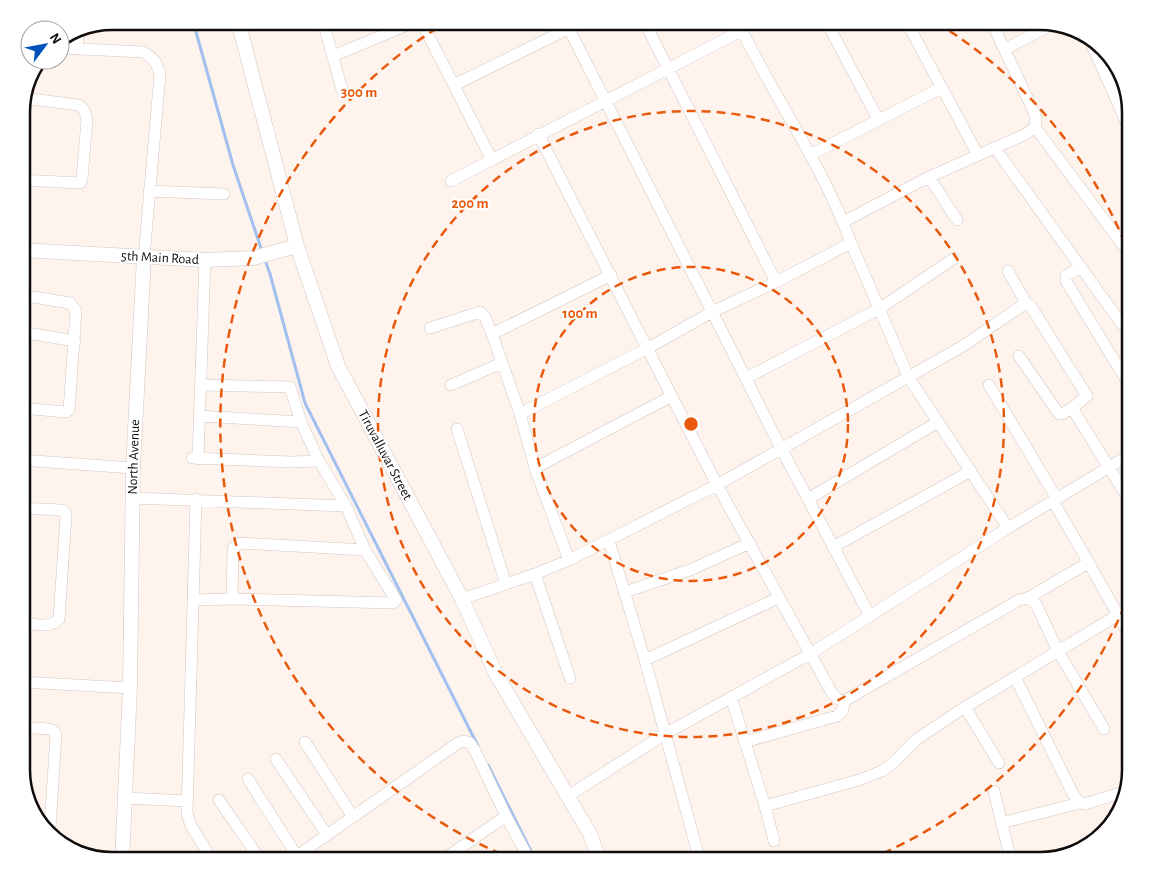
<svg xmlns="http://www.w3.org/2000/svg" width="1152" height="882" font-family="'Alegreya Sans',sans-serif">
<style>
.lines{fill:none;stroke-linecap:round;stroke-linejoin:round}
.stream{stroke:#a1c0f0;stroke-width:3}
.minor-casing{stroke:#d1c6c1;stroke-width:12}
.tertiary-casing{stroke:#d1c6c1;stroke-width:15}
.minor{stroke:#fff;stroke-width:11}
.tertiary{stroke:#fff;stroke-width:14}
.ring{fill:none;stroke:#e8590c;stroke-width:2.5;stroke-dasharray:9 6}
.labels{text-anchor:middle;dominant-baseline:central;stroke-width:4;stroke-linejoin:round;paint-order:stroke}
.street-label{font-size:14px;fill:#110d0c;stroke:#fff}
.rim{fill:none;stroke:#110d0c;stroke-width:2.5}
.centre{fill:#e8590c;stroke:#fff;stroke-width:2.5}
.ring-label{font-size:15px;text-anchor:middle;font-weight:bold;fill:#e8590c;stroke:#fff;stroke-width:4;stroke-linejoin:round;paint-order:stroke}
</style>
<rect width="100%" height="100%" fill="#fff3ee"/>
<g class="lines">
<path class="stream" d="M193,21L233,165L262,251
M265,260L270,274L305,403L478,746
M488,765L536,861"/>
<g class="minor-casing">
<path id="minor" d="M323,21L342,90
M421,21L492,160
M565,21L782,450L870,616
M644,21L776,282
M737,21C773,96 823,165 851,243L909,378L1008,528
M826,21L878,119
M906,21L978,155
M1089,38L1131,133
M60,48L143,52C154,58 157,63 160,74L144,257
M77,49L78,34
M1005,49L1051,25
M333,56L417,21
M454,85L568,29
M1035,127L1131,256
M538,134L717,485L832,693L838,699L844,701L1019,600L1028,598L1086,564L1091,567L1131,638
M995,148L1131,337
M810,155L941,88
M929,177L957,220
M21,180L80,183L82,179L87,120C85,113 85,108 78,105L24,98
M451,181L741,31
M149,191L224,194
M843,222L929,177L1026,134L1035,127L1036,119L1034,112L991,21
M1080,267L1066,276V281L1131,388
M1008,271L1026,303
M430,328L480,312L485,317L492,334
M21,332L75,341
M1019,356L1059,414H1062L1072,408L1131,503
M746,378L879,309L953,259
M201,385L290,387L301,422L319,461L346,506L365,550L396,600L393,603L232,599
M451,385L502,363
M989,385L1057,499
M21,408L66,412L69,410L76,311L70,303L21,295
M520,414L648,348L712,312L776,282L851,243
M199,416L301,422
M457,429L506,584
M192,458L290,462L319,461
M198,459L205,260
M21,460L133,468
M535,468L672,396
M132,498L346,506
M196,499L187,813L191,826L213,861
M808,499L938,422
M1053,501L1090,565
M609,541L645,660L700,861
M833,547L971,471
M569,560L535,468L520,414L492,334L611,275
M535,574L570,678
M625,592L690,570L750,543
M1028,598L1036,604L1058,651L1104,729
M462,599L535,574L569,560L717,485L963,346L1026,303L1030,305L1087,396L1072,408
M193,600L232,599L233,550L234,547L240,543L365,550
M21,622C34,624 50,629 59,619L66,516L65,512L61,510L21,508
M645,660L778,598
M1015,677L1073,794C1077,799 1079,803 1085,804L1123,792
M21,682L130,688
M731,697L765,806L859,780L882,771L894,762L917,739L959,711L1131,607
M965,707L999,763
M21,727L49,729L53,730L56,734L50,828L48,831
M305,742L353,817
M744,742L837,716L843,710L844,701
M276,759L327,835
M248,779L297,856
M994,791L1011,861
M568,796L665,734L810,654L1008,528L1131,454
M125,798L187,801
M219,800L261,861
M765,806L774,841
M1001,823L1080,803
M290,861L458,743L464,741L470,743L475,751L506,816L530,861
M441,861L506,816"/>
</g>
<g class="tertiary-casing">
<path id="tertiary" d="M238,21L297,246L338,366L462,599L496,674L590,834L600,861
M21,250L205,260L253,258L297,246
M122,861L130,688L133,468L144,257"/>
</g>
<use href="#minor" class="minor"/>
<use href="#tertiary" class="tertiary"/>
</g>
<g class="ring">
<circle cx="691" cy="424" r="157"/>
<circle cx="691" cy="424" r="313"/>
<path d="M1130 592A470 470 0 0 1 867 860M515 860A470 470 0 0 1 445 23M937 23A470 470 0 0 1 1130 256"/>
</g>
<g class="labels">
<g class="street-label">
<text transform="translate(160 258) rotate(3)">5th Main Road</text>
<text transform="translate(385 455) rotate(62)">Tiruvalluvar Street</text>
<text transform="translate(134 457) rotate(-88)">North Avenue</text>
</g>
</g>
<path d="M0 0H1152V882H0ZM112 30H1040A82 82 0 0 1 1122 112V770A82 82 0 0 1 1040 852H112A82 82 0 0 1 30 770V112A82 82 0 0 1 112 30Z" fill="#fff" fill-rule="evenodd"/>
<path class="rim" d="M112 30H1040A82 82 0 0 1 1122 112V770A82 82 0 0 1 1040 852H112A82 82 0 0 1 30 770V112A82 82 0 0 1 112 30Z"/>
<circle cx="691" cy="424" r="8" class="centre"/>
<g class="ring-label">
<text x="359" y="97">300 m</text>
<text x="470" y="208">200 m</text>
<text x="580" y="318">100 m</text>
</g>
<g transform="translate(45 45) rotate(58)"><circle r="24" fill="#ffffff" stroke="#a09e9e"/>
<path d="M0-4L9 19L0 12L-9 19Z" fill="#0052bb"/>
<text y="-8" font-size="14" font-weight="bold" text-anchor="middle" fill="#110d0c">N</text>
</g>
</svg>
